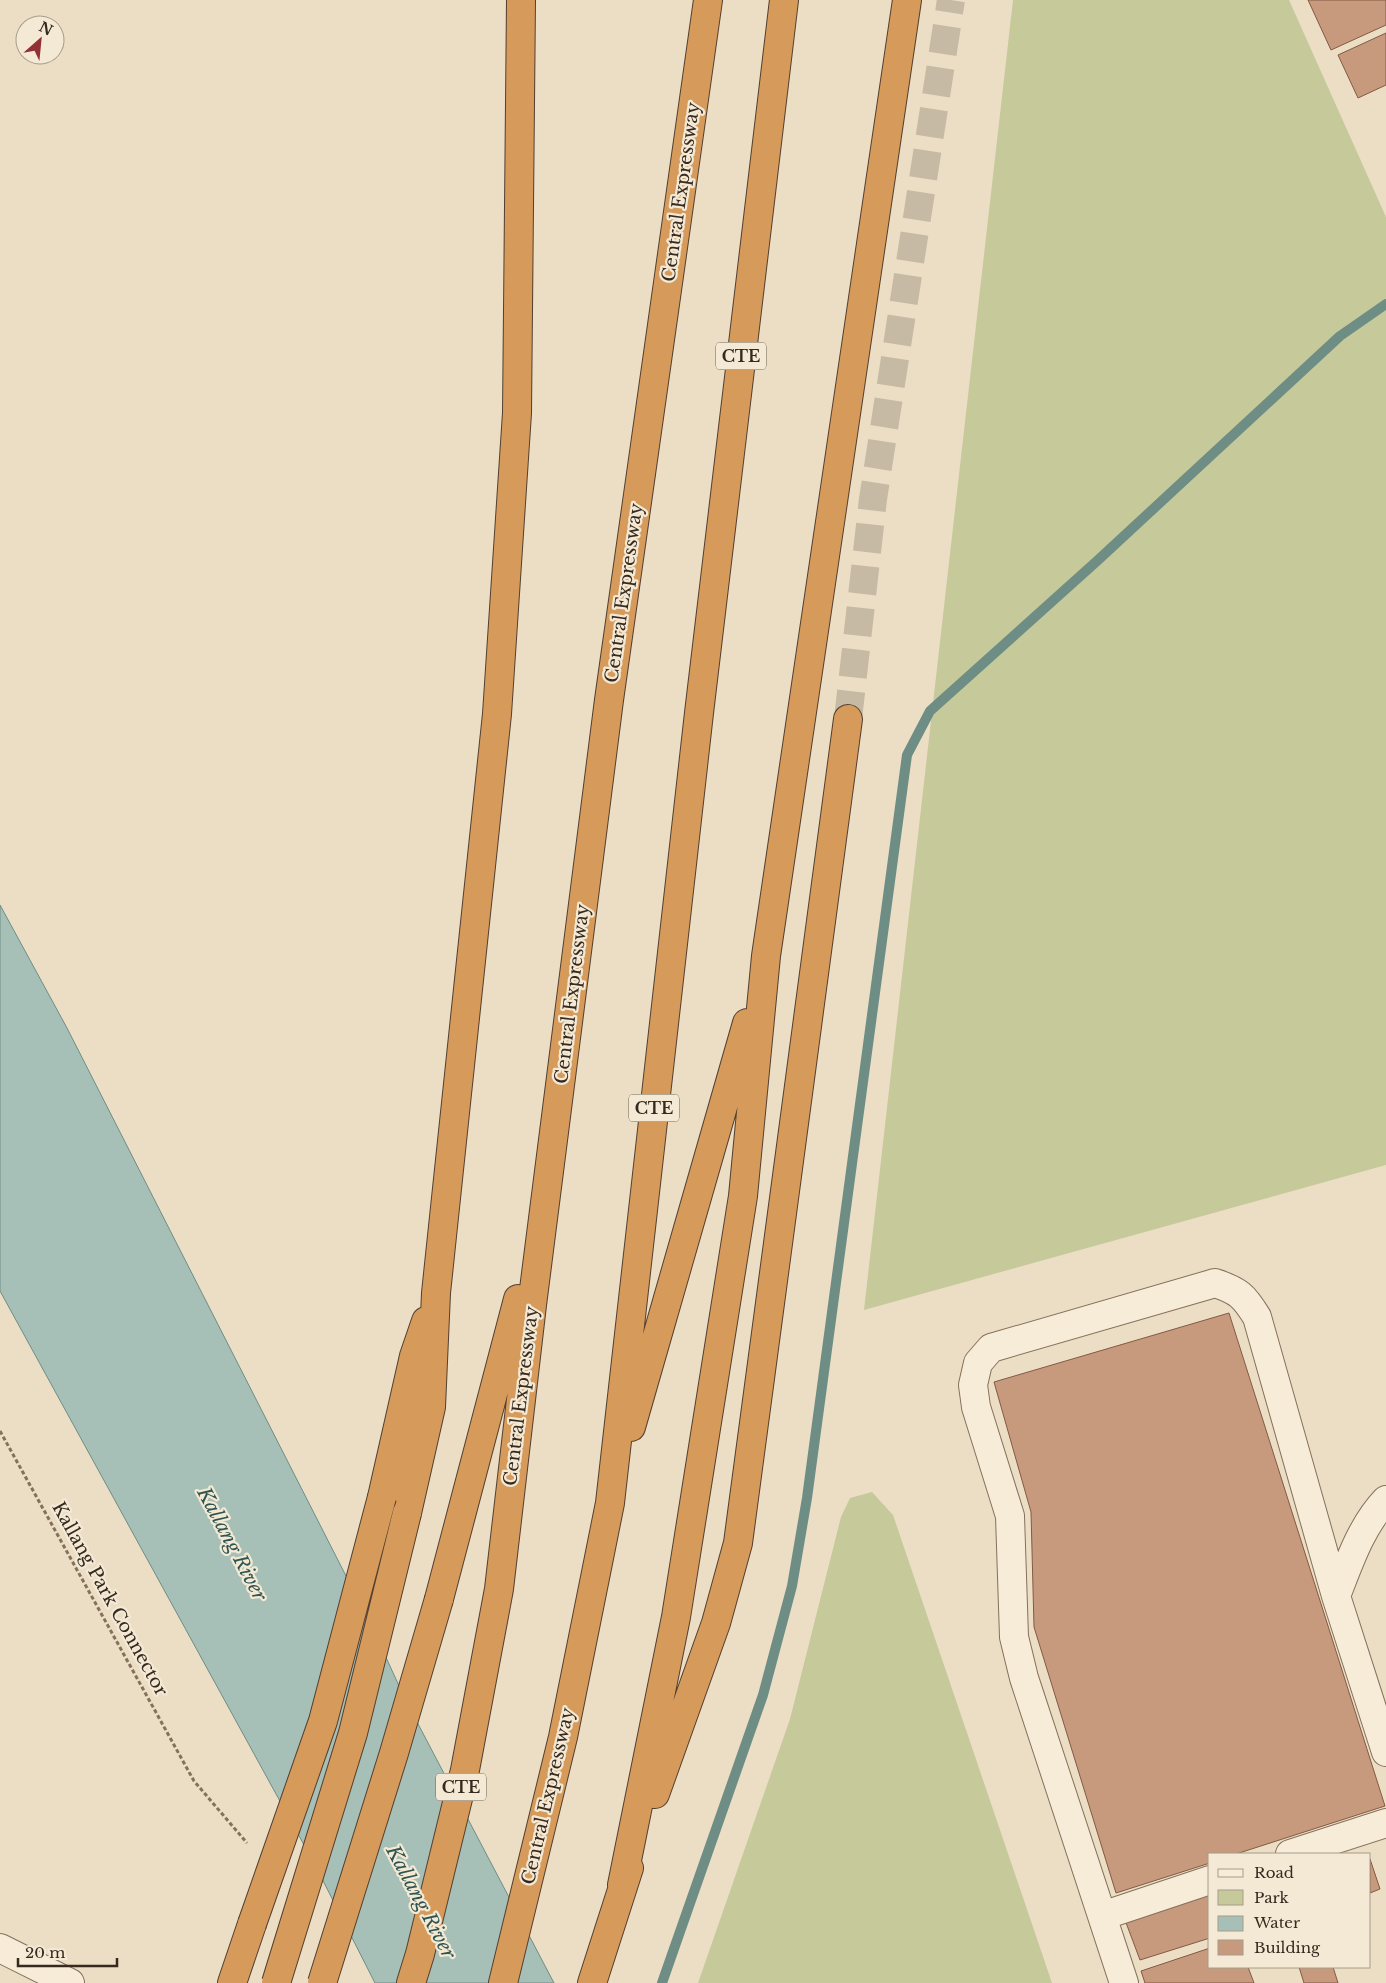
<svg xmlns="http://www.w3.org/2000/svg" width="1386" height="1983" font-family="'Libre Baskerville',serif">
<style>
.green{fill:#c6c99a}
.water{fill:#a6bfb7;stroke:#6e8d84}
.lines{fill:none;stroke-linecap:round;stroke-linejoin:round}
.stream{stroke:#6e8d84;stroke-width:10}
.building{fill:#c7997d;stroke:#835a43}
.highway-tunnel{stroke:#c7baa4;stroke-width:28;stroke-dasharray:28 14;stroke-linecap:butt}
.minor-casing{stroke:#85705c;stroke-width:30}
.highway-casing{stroke:#533f30;stroke-width:30}
.path{stroke:#85705c;stroke-width:3;stroke-dasharray:4 2.5;stroke-linecap:butt}
.minor{stroke:#f7ecd8;stroke-width:28}
.highway{stroke:#d69a5b;stroke-width:28}
.highway-bridge-casing{stroke:#533f30;stroke-width:30;stroke-linecap:butt}
.highway-bridge{stroke:#d69a5b;stroke-width:28}
.labels{text-anchor:middle;dominant-baseline:central;stroke-width:4.5;stroke-linejoin:round;paint-order:stroke}
.shield{fill:#f3e9d4;stroke:#6f6355;stroke-width:1}
.shield-label{font-size:16px;font-weight:bold;fill:#36291f}
.street-label{font-size:18px;fill:#36291f;stroke:#f3e9d4}
.water-label{font-size:19px;font-style:italic;fill:#2f5551;stroke:#f3e9d4}
</style>
<rect width="100%" height="100%" fill="#ebdec5"/>
<path class="green" d="M1013,0H1289L1386,217V1165L864,1310Z
M872,1492L893,1515L1052,1983H698L790,1719L841,1517L850,1498Z"/>
<path class="water" d="M0,905L67,1028L372,1627L406,1701L554,1983H375L315,1865L0,1291Z"/>
<g class="lines">
<path class="stream" d="M662,1983L763,1695L792,1586L807,1498L907,755L930,711L1097,561L1340,336L1386,304"/>
</g>
<path class="building" d="M1308,0H1386V25L1331,50Z
M1386,33V85L1358,98L1338,55Z
M1229,1313L1385,1806L1236,1854H1210V1863L1116,1893L1034,1627L1031,1512L994,1382Z
M1370,1859L1380,1889L1370,1893Z
M1210,1893V1938L1140,1960L1125,1920Z
M1210,1948V1967H1248L1254,1983H1145L1141,1971Z
M1299,1967H1333L1338,1983H1304Z"/>
<g class="lines">
<path class="highway-tunnel" d="M848,719L873,499L951,0"/>
<g class="minor-casing">
<path id="minor" d="M1386,1500C1361,1526 1349,1563 1336,1596L1386,1752
M1290,1854L1386,1823
M1102,1916L1210,1880
M0,1948L70,1983
M1124,1983L1024,1678L1014,1637L1010,1516L976,1407L973,1385L978,1363L991,1348L1215,1283C1239,1291 1244,1296 1257,1317L1336,1596"/>
</g>
<g class="highway-casing">
<path id="highway" d="M631,1427L747,1023
M382,1497L414,1356L426,1321
M407,1513L431,1407L436,1293L497,714L517,413L521,0
M439,1599L518,1299
M655,1794L716,1623L738,1543L848,719
M622,1885L676,1617L743,1196L766,956L907,0
M232,1983L252,1924
M411,1983L420,1954L465,1770L499,1589L532,1305L609,700L708,0
M503,1983L563,1737L610,1503L699,713L784,0
M592,1983L629,1868"/>
</g>
<path class="path" d="M0,1431L194,1781L247,1843"/>
<use href="#minor" class="minor"/>
<use href="#highway" class="highway"/>
<g class="highway-bridge-casing">
<path id="highway-bridge" d="M252,1924L323,1721L382,1497
M276,1983L353,1733L407,1513
M322,1983L394,1753L439,1599"/>
</g>
<use href="#highway-bridge" class="highway-bridge"/>
</g>
<g class="labels">
<g class="shield">
<rect x="716" y="342.5" width="50" height="27" rx="4"/>
<rect x="629" y="1094.5" width="50" height="27" rx="4"/>
<rect x="436" y="1773.5" width="50" height="27" rx="4"/>
</g>
<g class="shield-label">
<text x="741" y="356">CTE</text>
<text x="654" y="1108">CTE</text>
<text x="461" y="1787">CTE</text>
</g>
<g class="street-label">
<text transform="translate(681 192) rotate(-82)">Central Expressway</text>
<text transform="translate(624 593) rotate(-82)">Central Expressway</text>
<text transform="translate(572 994) rotate(-83)">Central Expressway</text>
<text transform="translate(521 1396) rotate(-83)">Central Expressway</text>
<text transform="translate(110 1599) rotate(61)">Kallang Park Connector</text>
<text transform="translate(548 1796) rotate(-77)">Central Expressway</text>
</g>
<g class="water-label">
<text transform="translate(232 1544) rotate(62)">Kallang River</text>
<text transform="translate(421 1902) rotate(62)">Kallang River</text>
</g>
</g>
<rect x="1208" y="1853" width="162" height="115" fill="#f3e9d4" stroke="#a79c8c"/>
<rect x="1218" y="1869" width="25" height="8" fill="#f7ecd8" stroke="#a79c8c"/>
<text x="1254" y="1878" font-size="15" fill="#36291f">Road</text>
<rect x="1218" y="1890" width="25" height="15" fill="#c6c99a" stroke="#a79c8c"/>
<text x="1254" y="1903" font-size="15" fill="#36291f">Park</text>
<rect x="1218" y="1916" width="25" height="15" fill="#a6bfb7" stroke="#a79c8c"/>
<text x="1254" y="1928" font-size="15" fill="#36291f">Water</text>
<rect x="1218" y="1940" width="25" height="15" fill="#c7997d" stroke="#a79c8c"/>
<text x="1254" y="1953" font-size="15" fill="#36291f">Building</text>
<g transform="translate(40 40) rotate(27)"><circle r="24" fill="#f3e9d4" stroke="#a79c8c"/>
<path d="M0-4L9 19L0 12L-9 19Z" fill="#913035"/>
<text y="-8" font-size="14" font-weight="bold" text-anchor="middle" fill="#36291f">N</text>
</g>
<path d="M18 1958v8h99v-8" fill="none" stroke="#36291f" stroke-width="2.5"/>
<text x="25" y="1958" font-size="15" fill="#36291f" stroke="#f3e9d4" stroke-width="4" paint-order="stroke">20 m</text>
</svg>
